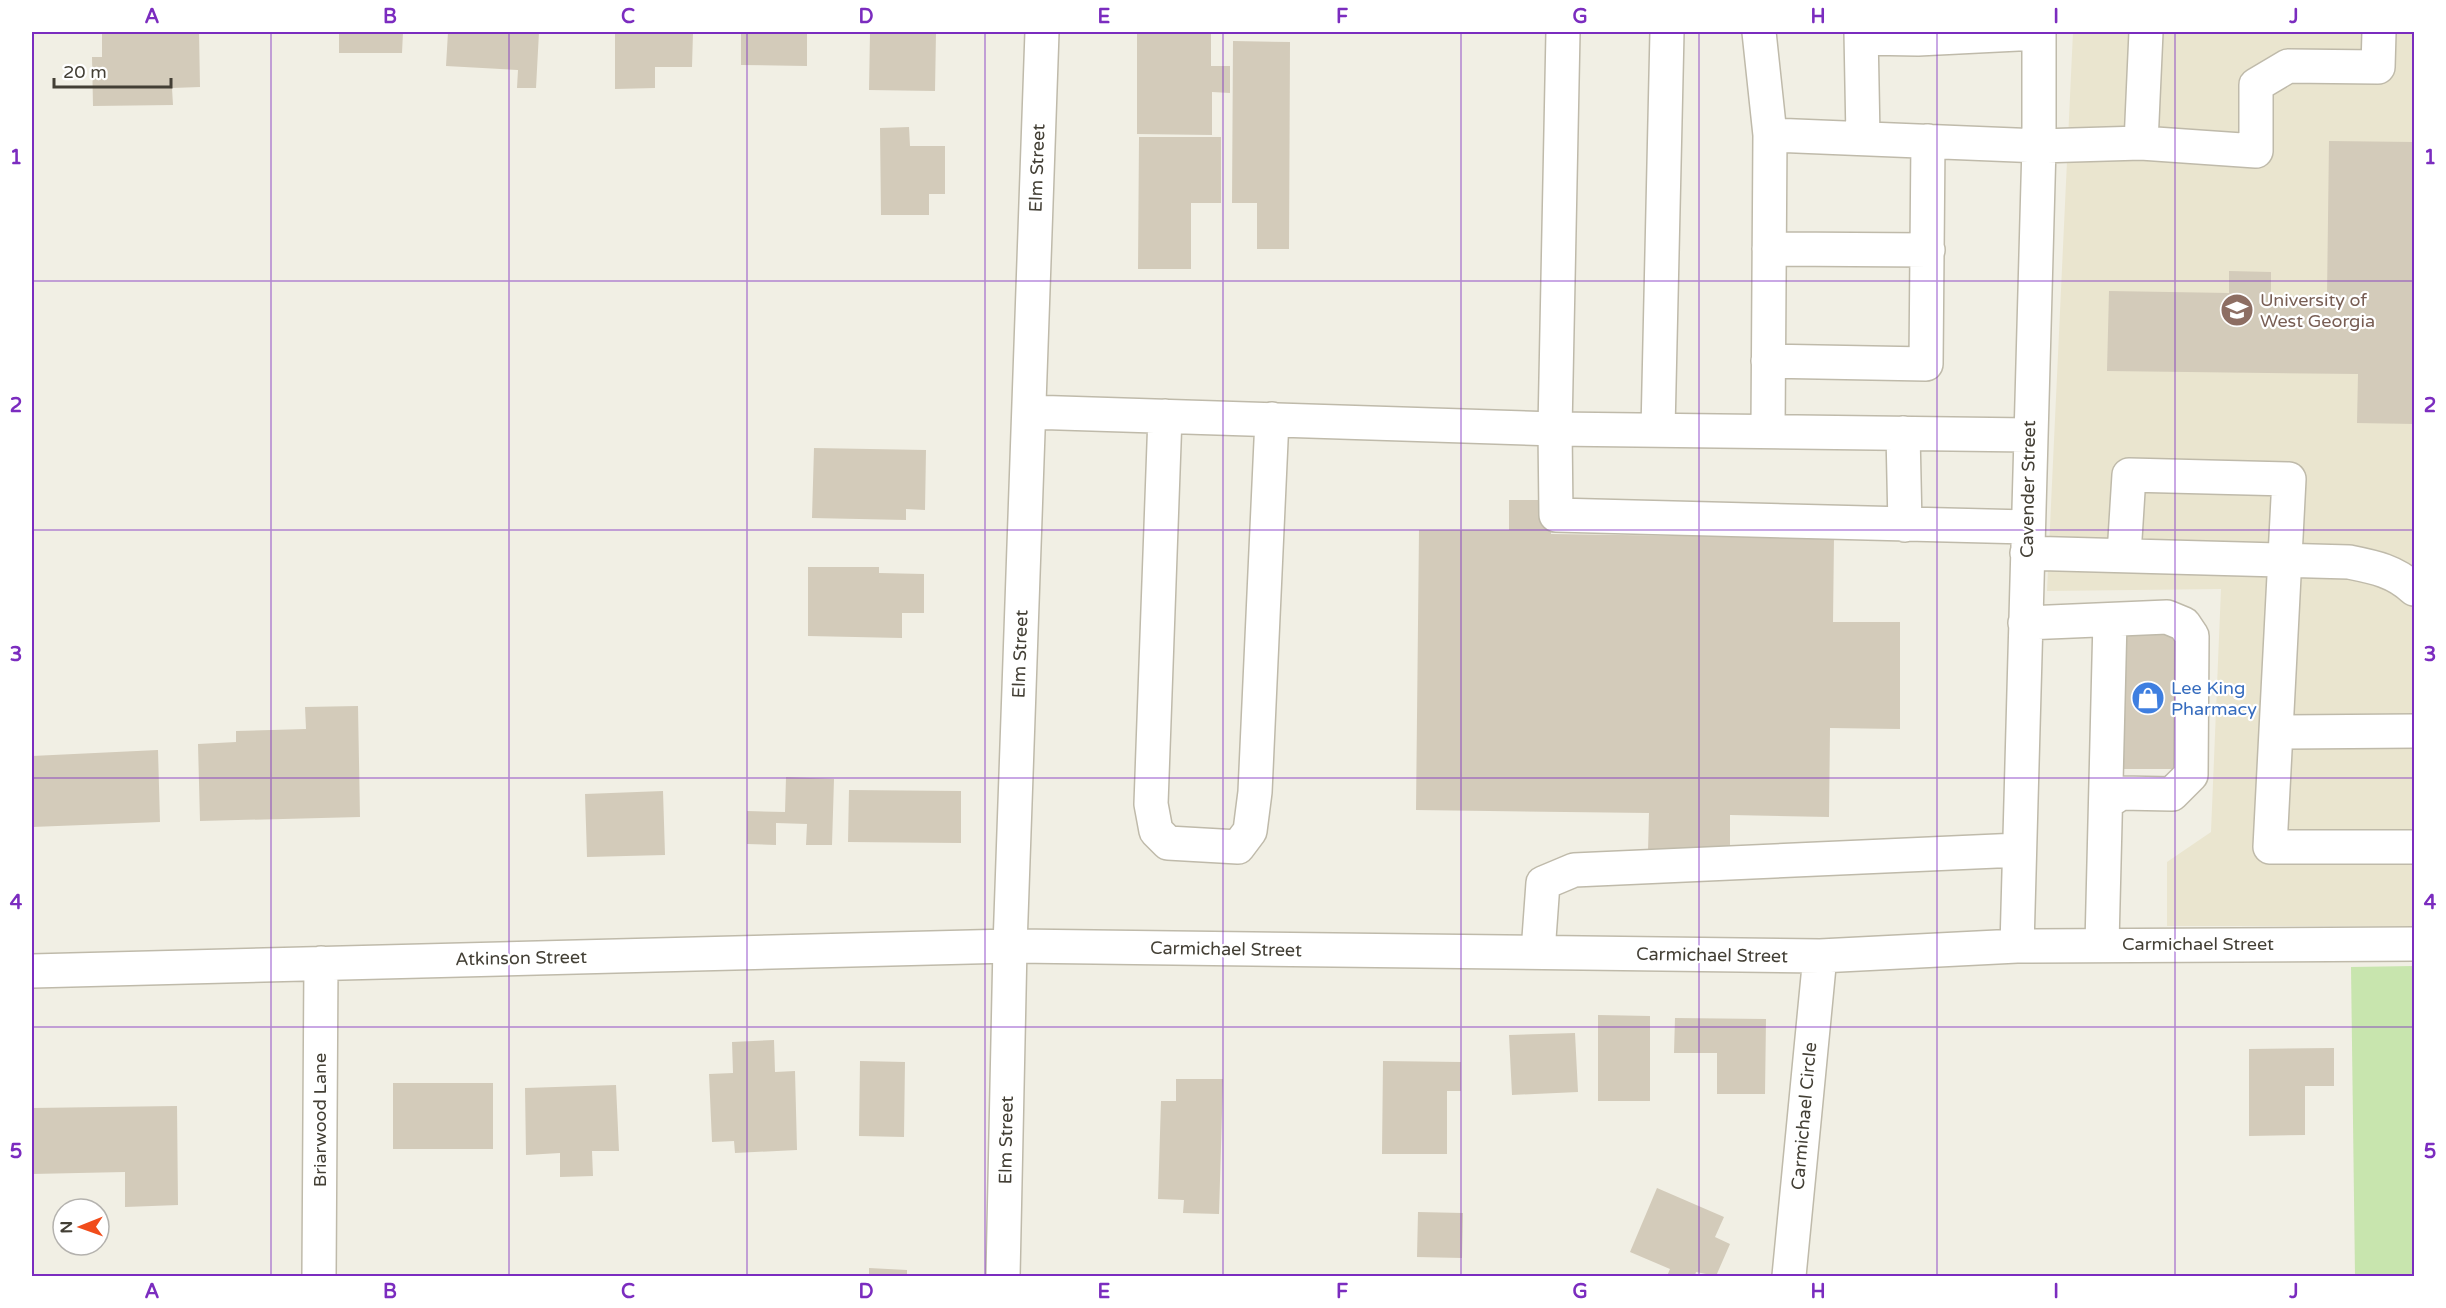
<svg xmlns="http://www.w3.org/2000/svg" width="2446" height="1308" font-family="'Varela Round',sans-serif">
<style>
.education{fill:#eae5cf}
.green{fill:#c8e5ae}
.building{fill:#d3cbba}
.lines{fill:none;stroke-linecap:round;stroke-linejoin:round}
.minor-casing{stroke:#bfbaaa;stroke-width:36}
.minor{stroke:#fff;stroke-width:33}
.grid{fill:none;stroke:#7b2cbf;stroke-width:1.5;stroke-opacity:0.55}
.labels{text-anchor:middle;dominant-baseline:central;stroke-width:4.5;stroke-linejoin:round;paint-order:stroke}
.street-label{font-size:18px;fill:#433f35;stroke:#fff}
.education-label{font-size:18px;fill:#785e54;stroke:#fff;text-anchor:start}
.shop-label{font-size:18px;fill:#366cbe;stroke:#fff;text-anchor:start}
.neatline{fill:none;stroke:#7b2cbf;stroke-width:2}
.grid-label{font-size:20px;text-anchor:middle;font-weight:bold;fill:#7b2cbf}
</style>
<rect width="100%" height="100%" fill="#f1efe4"/>
<path class="education" d="M2073,32H2414V926H2167V862L2211,832L2221,589L2047,591Z"/>
<path class="green" d="M2414,966V1276H2355L2351,967Z"/>
<path class="building" d="M102,32H199L200,87L172,88L173,105L93,106L92,57H102Z
M339,32H403L402,53H339Z
M448,32H539L536,88H517L518,70L446,66Z
M615,32H693L692,67H655V88L615,89Z
M741,32H807V66L741,65Z
M870,32H936L935,91L869,90Z
M1137,32H1211V66H1230V93L1212,92V135L1137,134Z
M1233,41L1290,42L1289,249H1257V203H1232Z
M909,127L910,146H945V194H929V215H881L880,128Z
M1139,137H1221V203H1191V269H1138Z
M2329,141L2414,142V424L2357,423L2358,374L2107,371L2109,291L2229,293V271L2271,272V296L2327,297Z
M814,448L926,450L925,510L906,509V520L812,518Z
M1509,500H1551V534L1834,538L1833,622H1900V729L1830,728L1829,817L1730,815V851H1648L1649,813L1416,810L1419,530H1509Z
M808,567H879V573L924,574V613H902V638L808,636Z
M2120,627L2179,628L2177,769H2118Z
M358,706L360,817L200,821L198,744L236,742V731L306,729L305,707Z
M158,750L160,822L32,827V756Z
M786,777L834,779L832,845H806L807,824L776,823V845L747,844V811L785,812Z
M849,790L961,791V843L848,842Z
M663,791L665,855L587,857L585,794Z
M1598,1015L1650,1016V1101H1598Z
M1675,1018L1766,1019L1765,1094H1717V1053H1674Z
M1575,1033L1578,1092L1512,1095L1509,1035Z
M774,1040L775,1072L795,1071L797,1150L735,1153L734,1141L712,1142L709,1074L733,1073L732,1042Z
M2334,1048V1086H2305V1135L2249,1136V1049Z
M860,1061L905,1062L904,1137L859,1136Z
M1383,1061L1461,1062V1091H1447V1154H1382Z
M1176,1079H1223L1219,1214L1183,1213L1184,1200L1158,1199L1161,1101H1176Z
M393,1083H493V1149H393Z
M616,1085L619,1151H592L593,1176L560,1177V1153L526,1155L525,1088Z
M177,1106L178,1205L125,1207V1172L32,1174V1108Z
M1657,1188L1724,1217L1715,1237L1730,1244L1716,1276L1696,1272L1695,1276H1667L1670,1269L1630,1252Z
M1418,1212L1463,1213L1462,1258L1417,1257Z
M869,1268L907,1270V1276H869Z"/>
<g class="lines">
<g class="minor-casing">
<path id="minor" d="M1563,32L1555,429L2029,435
M1759,32L1770,135L2039,146L2141,143L2256,151V85L2288,66L2378,67L2379,32
M1861,32L1863,138
M1862,38L1918,39L2039,33
M2141,143L2146,32
M1769,249L1928,250
M1768,361L1926,364L1928,141
M1029,412L1555,429L1556,515L2027,527
M1165,416L1151,804L1156,831L1168,843L1238,847L1250,831L1255,792L1272,419
M1658,430L1667,32
M1768,430L1770,135
M1903,433L1905,525
M2027,553L2349,562C2374,567 2395,571 2414,589
M2124,555L2129,475L2289,479L2270,847H2414
M2025,623L2167,617L2184,624L2192,636L2191,775L2172,794L2121,793L2107,802
M2276,732L2414,731
M2102,944L2110,620
M2017,946L2039,146V32
M1538,952L1543,883L1574,870L2019,850
M32,971L1010,946L1820,956L2017,946L2414,944
M319,1276L321,963
M1003,1276L1010,946L1042,32
M1789,1276L1820,956"/>
</g>
<use href="#minor" class="minor"/>
</g>
<path class="grid" d="M271,32V1276M509,32V1276M747,32V1276M985,32V1276M1223,32V1276M1461,32V1276M1699,32V1276M1937,32V1276M2175,32V1276M32,281H2414M32,530H2414M32,778H2414M32,1027H2414"/>
<defs>
<g id="university-disc" transform="scale(1.725)"><circle r="9.5" fill="#8d6e63" stroke="#fff"/><path d="M0-5L7-2L0 1L-7-2ZM-4 1L0 2.5L4 1V4Q0 6-4 4Z" fill="#fff"/></g>
<g id="shop-disc" transform="scale(1.725)"><circle r="9.5" fill="#3f7fe0" stroke="#fff"/><path d="M-5-2.5h2.3a2.7 3.5 0 0 1 5.4 0H5L5.5 6h-11ZM-1.5-2.5h3a1.5 2.3 0 0 0-3 0Z" fill="#fff"/></g>
</defs>
<g fill-rule="evenodd">
<use href="#university-disc" x="2237" y="310"/>
<use href="#shop-disc" x="2148" y="698"/>
</g>
<g class="labels">
<g class="street-label">
<text transform="translate(1037 168) rotate(-88)">Elm Street</text>
<text transform="translate(2028 489) rotate(-89)">Cavender Street</text>
<text transform="translate(1020 654) rotate(-88)">Elm Street</text>
<text x="2198" y="944">Carmichael Street</text>
<text transform="translate(1226 949) rotate(1)">Carmichael Street</text>
<text transform="translate(1712 955) rotate(1)">Carmichael Street</text>
<text transform="translate(521 958) rotate(-1)">Atkinson Street</text>
<text transform="translate(1804 1116) rotate(-85)">Carmichael Circle</text>
<text transform="translate(320 1120) rotate(-90)">Briarwood Lane</text>
<text transform="translate(1006 1140) rotate(-89)">Elm Street</text>
</g>
<g class="education-label">
<text x="2260" y="300">University of<tspan x="2260" dy="21">West Georgia</tspan></text>
</g>
<g class="shop-label">
<text x="2171" y="688">Lee King<tspan x="2171" dy="21">Pharmacy</tspan></text>
</g>
</g>
<rect width="2446" height="1308" fill="none" stroke="#ffffff" stroke-width="66"/>
<g transform="translate(81 1227) rotate(269)"><circle r="28" fill="#ffffff" stroke="#b4b2ae" stroke-width="1.5"/>
<path d="M0-4.5L10 22L0 15L-10 22Z" fill="#f14c1b"/>
<text y="-9" font-size="16" font-weight="bold" text-anchor="middle" fill="#433f35">N</text>
</g>
<path d="M54 78v9h117v-9" fill="none" stroke="#433f35" stroke-width="3"/>
<text x="63" y="78" font-size="18" fill="#433f35" stroke="#ffffff" stroke-width="4.5" paint-order="stroke">20 m</text>
<rect x="33" y="33" width="2380" height="1242" class="neatline"/>
<g class="grid-label">
<text x="152" y="23">A</text>
<text x="390" y="23">B</text>
<text x="628" y="23">C</text>
<text x="866" y="23">D</text>
<text x="1104" y="23">E</text>
<text x="1342" y="23">F</text>
<text x="1580" y="23">G</text>
<text x="1818" y="23">H</text>
<text x="2056" y="23">I</text>
<text x="2294" y="23">J</text>
<text x="16" y="164">1</text>
<text x="2430" y="164">1</text>
<text x="16" y="412">2</text>
<text x="2430" y="412">2</text>
<text x="16" y="661">3</text>
<text x="2430" y="661">3</text>
<text x="16" y="909">4</text>
<text x="2430" y="909">4</text>
<text x="16" y="1158">5</text>
<text x="2430" y="1158">5</text>
<text x="152" y="1298">A</text>
<text x="390" y="1298">B</text>
<text x="628" y="1298">C</text>
<text x="866" y="1298">D</text>
<text x="1104" y="1298">E</text>
<text x="1342" y="1298">F</text>
<text x="1580" y="1298">G</text>
<text x="1818" y="1298">H</text>
<text x="2056" y="1298">I</text>
<text x="2294" y="1298">J</text>
</g>
</svg>
